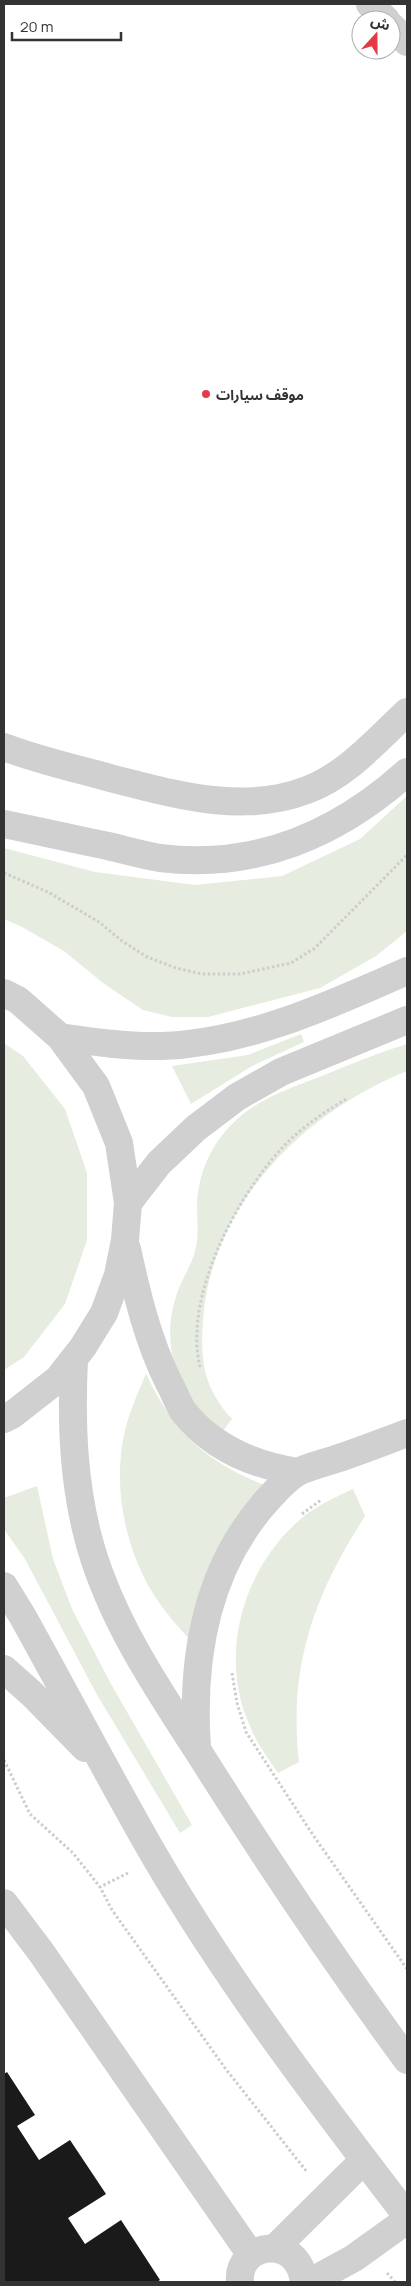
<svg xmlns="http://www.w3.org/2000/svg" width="411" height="2286" font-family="Manrope,'Noto Sans Arabic',sans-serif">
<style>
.green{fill:#e6ecdf}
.building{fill:#1a1a1a}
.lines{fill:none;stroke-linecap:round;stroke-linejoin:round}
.path{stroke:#cdcdcd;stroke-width:3;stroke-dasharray:2.5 2.5;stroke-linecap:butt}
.minor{stroke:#d0d0d0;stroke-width:28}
.poi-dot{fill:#e63946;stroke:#fff;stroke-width:2}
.labels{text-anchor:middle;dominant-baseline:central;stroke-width:5;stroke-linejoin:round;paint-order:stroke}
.poi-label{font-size:14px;font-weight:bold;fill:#333;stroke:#fff;text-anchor:start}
</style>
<rect width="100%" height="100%" fill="#fff"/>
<path class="green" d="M407,796V931L376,956L320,988L208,1017H172L143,1010L103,983L64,951L22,927L4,919V848L95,872L195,885L282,876L360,839Z
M301,1034L304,1042L252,1066L191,1104L172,1066L248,1055Z
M4,1043L23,1056L65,1109L87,1173V1240L65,1304L24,1357L4,1370Z
M407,1044V1071C304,1112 210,1205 203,1321C200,1362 204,1388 232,1419L220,1435C178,1396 157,1344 179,1288C185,1274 193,1262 196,1247C199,1233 197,1219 197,1205C198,1174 211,1145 232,1124C256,1099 291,1088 322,1076C350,1064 378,1053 407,1044Z
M146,1374C174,1433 207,1463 267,1486L189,1639C174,1622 159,1605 148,1585C123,1539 113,1482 125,1430C130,1411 138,1392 146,1374Z
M37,1486L53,1559L72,1609L111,1684L192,1825L180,1833L96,1693L25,1559L4,1529V1498Z
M353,1489L365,1516C314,1595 288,1667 299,1762L278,1773C267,1757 256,1742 249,1724C218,1652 244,1566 303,1517C318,1505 336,1497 353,1489Z"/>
<path class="building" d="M7,2072L35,2115L17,2126L39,2160L70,2140L106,2194L68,2218L85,2244L121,2220L160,2280L157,2282H4V2074Z"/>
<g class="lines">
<path class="path" d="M4,873L48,892L99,922L122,941L147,957L176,968L202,974H240L291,963L315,948L407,855
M200,1367C183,1298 236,1197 283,1147C302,1127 323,1113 346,1099
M302,1514L321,1500
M232,1673L237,1703L246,1732L313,1835L407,1969
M4,1760L30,1814L73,1853L100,1887
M128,1873L100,1887L112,1910L225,2068L307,2172
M387,2273L395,2282"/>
<path class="minor" d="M370,4L386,20
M391,26L407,42
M4,747C38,760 74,768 110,778C174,794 242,815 307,790C347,775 376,741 407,712
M4,824C39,831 73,839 108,846C125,850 143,855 160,858C255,870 338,834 407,772
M4,993L18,1000L60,1037L96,1086L119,1143L128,1203L125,1240L118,1275L104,1313L83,1347L58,1379L12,1415L4,1419
M60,1037C94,1042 128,1047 162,1046C248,1043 330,1005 407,971
M128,1203L159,1163L196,1128L237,1097L281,1072L407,1020
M127,1249C137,1295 148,1341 169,1383C174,1392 178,1403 183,1411C212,1448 253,1465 298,1472
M74,1359C71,1423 73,1486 91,1548C114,1626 160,1692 203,1759C268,1862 335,1962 407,2060
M4,1586L23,1617C67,1696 109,1777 154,1855C228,1982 318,2100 407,2216
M4,1669L32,1694L85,1748
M197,1748C191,1661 205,1573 263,1505C273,1494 286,1478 300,1471C311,1466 324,1463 336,1459C360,1451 383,1442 407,1433
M4,1903L41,1952L251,2255
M275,2248L364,2160
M240,2282C236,2243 298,2232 304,2282
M310,2282L354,2258L407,2220"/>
</g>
<circle class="poi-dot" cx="206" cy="394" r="5"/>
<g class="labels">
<g class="poi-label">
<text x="216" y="394">موقف سيارات</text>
</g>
</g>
<rect width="411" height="2286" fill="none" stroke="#333333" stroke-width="10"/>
<g transform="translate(376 35) rotate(21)"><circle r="24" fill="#ffffff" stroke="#adadad"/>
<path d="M0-4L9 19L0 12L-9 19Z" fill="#e63946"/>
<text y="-8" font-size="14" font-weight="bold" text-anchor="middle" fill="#333333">ش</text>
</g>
<path d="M12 32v8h109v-8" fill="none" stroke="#333333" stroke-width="2.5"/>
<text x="20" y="32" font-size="15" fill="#333333" stroke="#ffffff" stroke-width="4" paint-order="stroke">20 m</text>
</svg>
